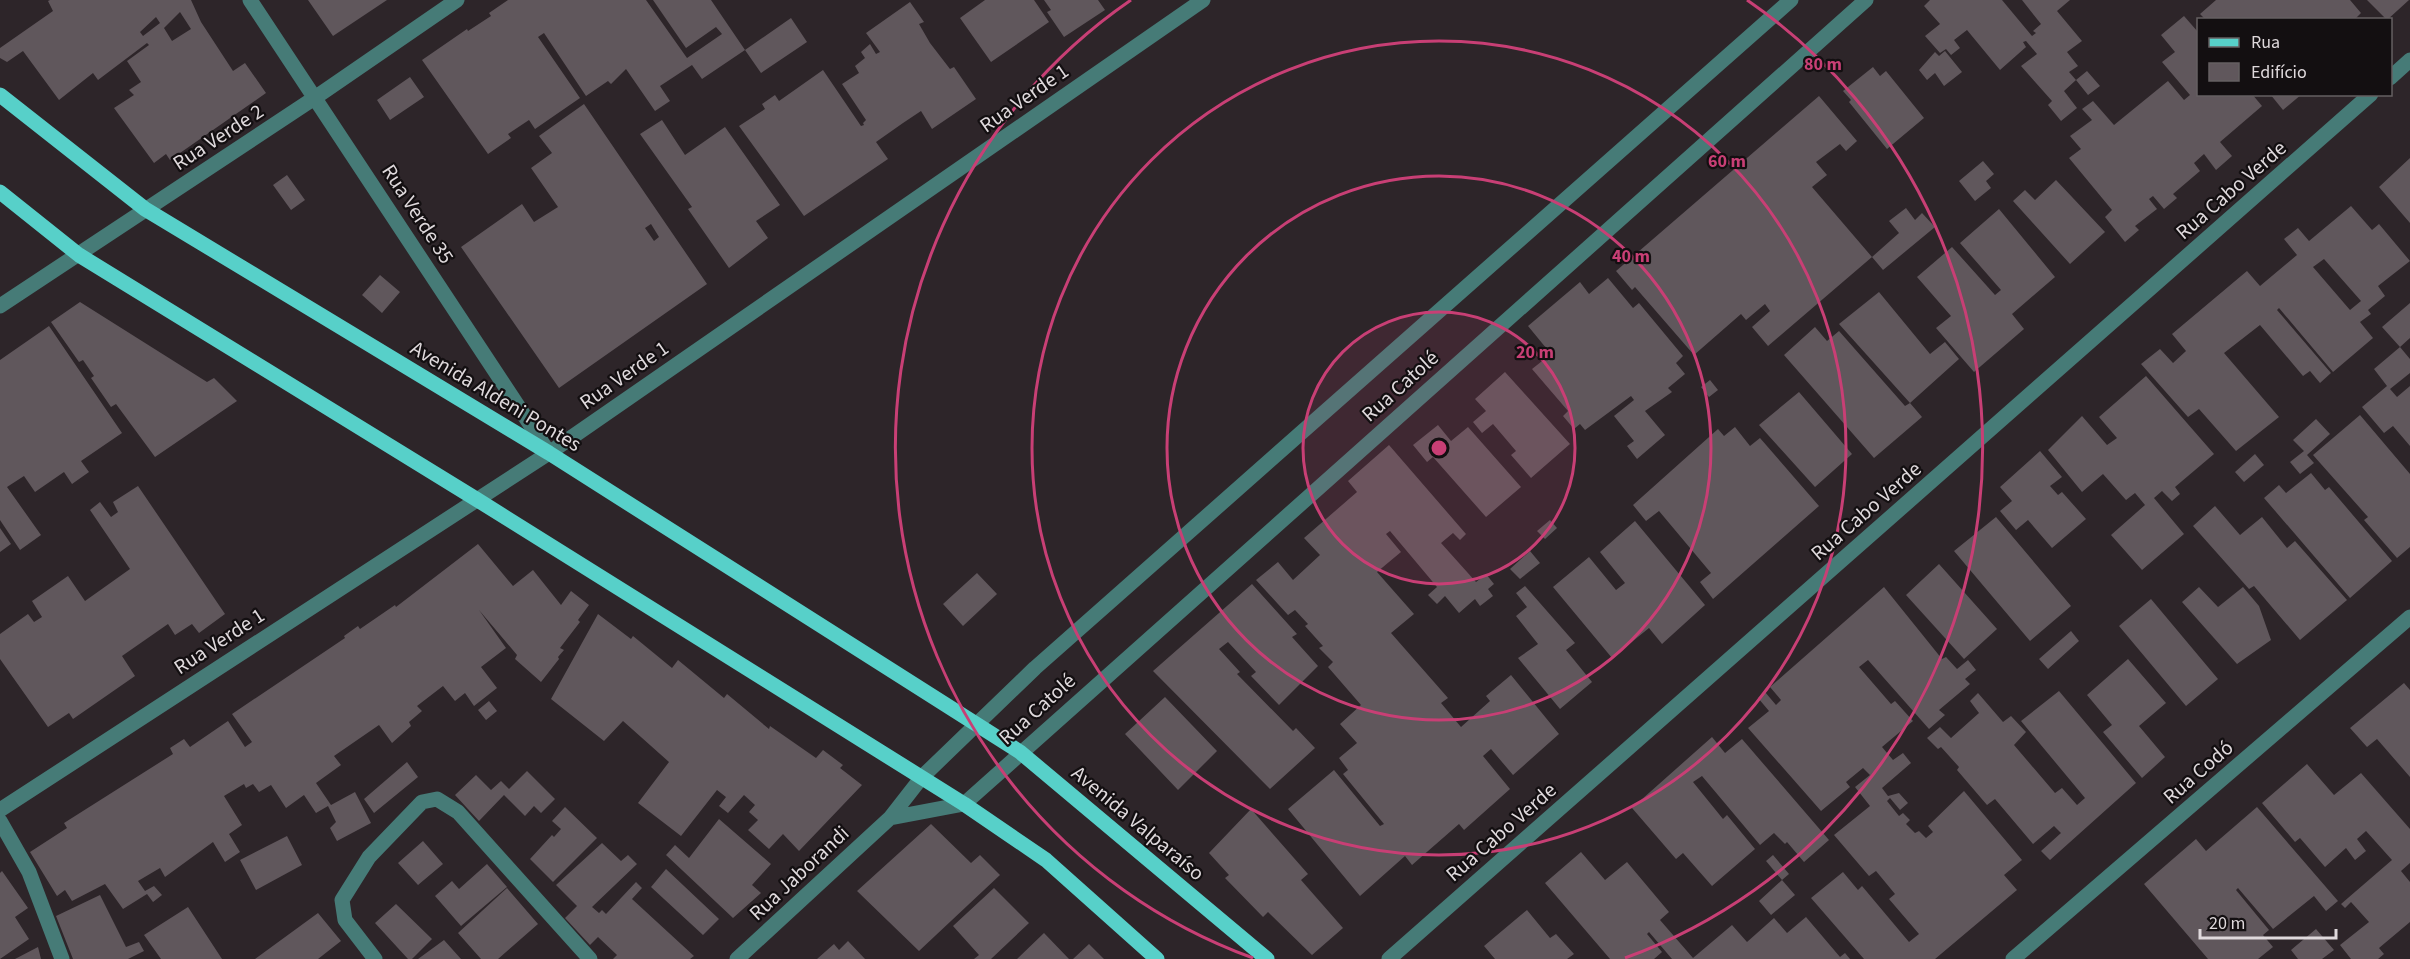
<svg xmlns="http://www.w3.org/2000/svg" width="2410" height="959" font-family="'Source Sans 3',sans-serif">
<style>
.building{fill:#60575c;fill-rule:evenodd}
.lines{fill:none;stroke-linecap:round;stroke-linejoin:round}
.minor{stroke:#467b77;stroke-width:15}
.major{stroke:#57d0c9;stroke-width:15}
.ring{fill:none;stroke:#c83f75;stroke-width:3}
.labels{text-anchor:middle;dominant-baseline:central;stroke-width:4.5;stroke-linejoin:round;paint-order:stroke}
.street-label{font-size:21px;fill:#dfd9dc;stroke:#130f11}
.centre{fill:#c83f75;stroke:#130f11;stroke-width:3}
.ring-label{font-size:18px;text-anchor:middle;font-weight:bold;fill:#c83f75;stroke:#130f11;stroke-width:4.5;stroke-linejoin:round;paint-order:stroke}
</style>
<rect width="100%" height="100%" fill="#2d2529"/>
<path class="building" d="M50,0H191L201,22L233,71L245,63L266,93L170,160L166,154L154,163L114,108L134,95L129,90L141,82L127,61L149,45L147,43L98,80L93,73L59,100L23,51L7,62L0,58V48L53,11L48,1ZM180,12L191,29L172,41L164,28ZM156,17L160,23L143,36L140,32Z
M308,0H387L333,36Z
M508,0H646L687,58L722,34L716,27L686,48L653,0H711L745,50L702,79L692,65L660,86L670,101L655,111L626,69L611,84L608,81L586,96L544,33L538,37L580,98L535,129L529,120L508,134L511,138L488,154L422,60L467,29L468,31L491,16L489,13Z
M985,0H1034L1049,22L991,62L960,18Z
M1044,0H1098L1105,10L1064,37L1047,12L1051,10Z
M1930,0H2002L2032,36L2036,33L2033,31L2041,24L2022,0H2070L2057,11L2082,41L2067,52L2078,66L2069,72L2076,80L2064,91L2077,108L2061,121L2048,105L2052,101L2021,66L2037,54L2026,41L2023,42L2026,47L2000,70L1967,30L1954,40L1960,48L1951,55L1946,49L1940,53L1925,36L1940,24L1924,6Z
M2216,0H2350L2361,13L2354,20H2206L2200,14Z
M2367,0H2409L2387,20Z
M910,2L924,22L919,24L930,43L950,69L954,67L976,99L932,129L921,111L903,123L876,142L888,159L804,216L739,126L765,109L762,104L775,95L779,101L823,70L861,126L864,125L863,123L866,120L842,84L859,73L855,66L865,58L861,52L870,44L876,54L880,52L866,33Z
M2184,16L2198,32V94H2252L2262,106L2220,142L2232,156L2216,170L2204,154L2194,163L2200,171L2173,194L2177,198L2164,209L2153,196L2149,199L2157,209L2135,226L2139,230L2125,242L2105,217L2112,210L2069,158L2081,149L2070,136L2092,120L2082,109L2093,101L2114,125L2168,81L2184,100L2190,95L2162,62L2175,52L2161,35Z
M791,18L807,42L761,73L745,50Z
M1945,51L1962,72L1944,86L1935,73L1927,80L1919,70L1935,52L1939,56Z
M1873,67L1880,76L1886,71L1924,118L1887,149L1849,102L1851,100L1843,91Z
M2087,71L2100,86L2088,95L2076,80Z
M410,77L424,97L390,120L377,100Z
M2270,94H2302L2283,110Z
M1819,96L1857,141L1846,151L1840,144L1816,162L1827,175L1812,187L1872,257L1768,346L1752,327L1770,311L1765,304L1746,320L1741,314L1694,355L1635,287L1632,290L1616,271Z
M584,104L707,284L559,388L461,247L522,204L534,222L558,207L531,168L552,153L539,136ZM651,224L659,237L654,241L645,228Z
M662,120L685,155L725,127L780,205L756,221L768,238L729,268L688,209L692,207L640,134Z
M2410,158V223L2379,187Z
M1983,161L1994,174L1986,181L1991,188L1975,201L1959,181Z
M287,175L305,200L291,210L273,185Z
M2056,180L2105,232L2070,264L2013,201L2025,190L2035,200Z
M2351,206L2372,230L2379,224L2410,261L2378,286L2385,296L2368,310L2371,314L2360,322L2373,338L2333,372L2279,308L2277,310L2331,373L2320,383L2310,371L2303,376L2260,325L2224,353L2279,417L2236,451L2199,409L2188,417L2141,364L2160,349L2173,363L2186,351L2172,334L2247,271L2260,286L2297,255L2284,239L2298,228L2309,241ZM2324,259L2361,301L2350,310L2313,267Z
M1906,208L1915,220L1922,213L1935,227L1883,270L1872,257L1899,233L1889,221Z
M1999,209L2055,277L2012,314L2024,329L1974,372L1936,328L1951,316L1917,277L1952,247L1995,295L2001,290L1960,243Z
M380,275L400,292L382,313L362,295Z
M1608,278L1633,308L1639,303L1683,356L1676,363L1685,374L1668,388L1672,392L1645,411L1665,435L1637,459L1627,446L1634,441L1614,416L1634,400L1631,396L1585,430L1580,424L1574,429L1563,416L1568,411L1532,369L1551,354L1528,326L1580,282L1589,294Z
M1879,292L1930,354L1945,342L1959,359L1910,403L1839,324Z
M80,302L207,382L214,378L237,401L155,457L116,404L111,407L91,378L94,376L83,360L79,362L51,322Z
M2410,303V338L2400,347L2410,359V373L2390,389L2397,397L2410,386V446L2393,426L2384,433L2362,407L2387,386L2374,369L2400,347L2382,327Z
M49,326L122,433L81,461L89,472L72,484L64,472L35,492L24,476L7,487L41,535L20,550L0,520V360Z
M1815,327L1827,341L1839,331L1905,406L1910,403L1922,417L1874,458L1784,355Z
M1505,372L1570,444L1531,478L1511,455L1516,451L1493,424L1482,433L1473,422L1486,411L1475,399Z
M2146,376L2214,454L2175,487L2180,494L2172,501L2162,491L2154,498L2184,534L2142,570L2111,535L2145,505L2135,493L2126,500L2103,474L2082,492L2048,450L2082,416L2107,445L2117,438L2099,417Z
M1710,380L1718,390L1709,397L1701,387Z
M1799,392L1852,454L1815,487L1759,425Z
M2360,415L2410,474V547L2397,558L2364,520L2368,517L2313,455Z
M2316,419L2330,434L2307,455L2314,463L2300,474L2290,462L2304,451L2293,440Z
M1438,425L1451,441L1468,427L1521,487L1486,517L1433,457L1427,462L1413,445Z
M1735,427L1750,446L1760,438L1819,506L1713,599L1700,582L1711,573L1659,511L1646,521L1633,505L1718,429L1724,436Z
M1389,445L1466,534L1460,540L1453,533L1441,543L1476,582L1486,574L1494,584L1488,589L1493,596L1480,606L1475,599L1459,613L1445,596L1437,604L1428,595L1437,587L1390,531L1386,534L1401,552L1377,572L1414,614L1391,633L1448,698L1441,703L1461,727L1490,701L1486,696L1511,675L1559,734L1513,775L1491,749L1483,756L1510,789L1464,830L1459,824L1412,865L1405,856L1360,896L1288,809L1334,770L1380,826L1384,824L1343,774L1348,770L1339,758L1357,743L1340,724L1361,705L1328,667L1333,662L1319,648L1323,646L1305,626L1308,624L1295,610L1288,615L1256,580L1278,562L1293,580L1320,555L1304,538L1357,492L1348,481Z
M2040,451L2062,477L2050,486L2058,495L2062,492L2086,519L2052,548L2028,520L2016,530L2000,511L2012,501L2000,487Z
M2255,454L2264,465L2244,482L2235,472Z
M2311,473L2325,490L2329,487L2392,561L2350,598L2264,498L2279,485L2286,493Z
M138,486L225,614L199,633L192,624L175,635L168,624L122,656L135,676L73,719L69,713L48,727L0,659V634L28,614L34,622L42,617L32,601L68,576L85,601L130,569L90,510L100,502L111,517L118,512L113,502Z
M2215,506L2240,535L2262,517L2287,548L2295,541L2347,600L2300,640L2254,586L2249,589L2193,526Z
M1996,517L2071,606L2030,641L1954,551Z
M1550,520L1557,528L1545,539L1537,531Z
M1635,521L1705,605L1662,644L1649,628L1612,658L1553,587L1589,557L1616,590L1625,583L1600,552Z
M0,528L11,544L0,552Z
M478,544L513,586L533,570L561,605L571,591L589,605L578,620L580,622L560,648L564,650L558,657L559,659L541,682L515,659L517,655L479,610L506,648L481,667L497,688L474,706L465,693L455,701L443,686L417,706L422,711L409,722L411,726L392,743L379,725L334,756L341,765L316,783L331,805L355,792L371,823L337,841L330,828L336,822L328,806L316,813L304,795L286,808L271,785L259,792L253,784L246,788L244,784L224,796L242,825L229,834L240,852L225,862L213,842L165,877L160,868L138,881L145,891L154,886L162,895L153,902L147,894L123,909L105,884L72,901L65,890L57,896L30,852L67,828L64,823L173,754L170,748L184,739L190,747L228,721L245,747L252,742L232,714L345,638L344,636L358,626L360,629L395,605L396,607Z
M1530,551L1540,563L1520,579L1510,569Z
M1939,564L1997,629L1964,659L1906,595Z
M977,573L997,594L963,626L943,604Z
M1252,584L1297,634L1292,637L1318,666L1279,705L1251,676L1256,672L1228,642L1219,649L1240,672L1237,674L1293,731L1296,728L1315,748L1270,789L1153,671Z
M1525,586L1575,643L1566,650L1592,682L1560,709L1518,658L1538,644L1516,616L1527,607L1516,593Z
M1884,587L1942,659L1946,657L1957,669L1968,660L1976,670L1965,679L1970,684L1939,710L1945,715L1929,729L1868,660L1859,667L1891,704L1895,701L1913,721L1882,747L1893,760L1903,753L1911,763L1882,788L1888,796L1899,793L1908,803L1900,810L1890,798L1887,801L1899,816L1903,813L1910,820L1906,824L1915,833L1919,831L1926,838L1933,832L1928,826L1964,791L2022,860L2004,875L2017,890L1935,959H1864L1811,898L1843,872L1858,890L1862,886L1909,942L1919,934L1889,899L1895,894L1876,871L1869,876L1834,835L1870,806L1855,787L1870,775L1863,768L1846,782L1850,787L1821,811L1748,728L1769,711L1758,698L1765,692L1776,705L1781,700L1770,687Z
M2199,587L2218,607L2243,587L2259,606L2271,640L2237,664L2182,602Z
M2151,599L2218,679L2186,706L2119,626Z
M598,614L631,639L633,636L672,668L678,660L724,698L727,694L769,729L770,726L816,758L823,750L843,765L840,768L862,785L799,851L783,834L769,849L748,830L758,820L749,812L755,805L744,795L728,813L719,806L726,797L717,790L681,836L638,803L669,762L623,721L604,741L551,699Z
M2071,631L2079,641L2048,669L2039,659Z
M2128,659L2166,703L2139,726L2165,757L2142,778L2103,732L2112,725L2087,695Z
M2404,683L2410,690V777L2377,739L2367,747L2350,728Z
M2059,691L2136,783L2050,860L2041,851L2061,833L2054,826L2033,844L1995,799L1987,805L1957,770L1959,767L1941,747L1938,749L1927,738L1940,727L1951,738L1979,713L1970,701L1978,693L2003,722L2011,716L2026,732L2014,745L2055,793L2062,788L2077,805L2085,798L2021,721Z
M1165,697L1217,751L1178,790L1125,734Z
M489,701L497,711L486,720L478,710Z
M1712,737L1725,753L1742,739L1829,840L1804,862L1787,842L1785,844L1774,833L1760,845L1702,776L1693,782L1723,819L1727,815L1755,849L1712,886L1683,853L1676,859L1632,808Z
M407,762L418,777L374,813L364,799Z
M2307,764L2334,795L2361,773L2410,829V863L2401,871L2410,882V922L2379,948L2384,954L2378,959H2351L2340,945L2369,922L2351,902L2345,908L2341,904L2392,860L2366,831L2357,839L2366,851L2355,860L2346,848L2325,867L2300,838L2295,842L2262,803Z
M527,771L555,799L541,813L534,806L525,816L504,795L479,821L455,795L476,775L491,790L501,781L509,789Z
M565,807L597,838L553,882L530,859L552,835L554,837L561,829L552,821Z
M2257,807L2338,901L2326,911L2314,896L2273,929L2238,888L2236,890L2269,930L2263,935L2273,947L2258,959H2208L2144,884L2196,839L2206,851Z
M1251,809L1308,874L1301,880L1343,928L1312,955L1268,912L1263,917L1225,878L1229,875L1209,853Z
M719,819L771,864L752,885L761,893L733,918L666,855L675,845L689,858Z
M931,824L971,863L980,855L1000,875L919,951L857,891Z
M287,836L302,865L256,890L240,860Z
M423,841L443,864L418,885L398,863Z
M602,843L621,861L628,855L637,864L592,907L599,913L602,910L606,914L636,882L642,888L632,899L694,956L690,959H613L617,955L598,937L590,945L565,918L577,906L556,885Z
M1581,852L1605,880L1627,862L1669,912L1660,920L1693,958L1732,925L1747,942L1774,918L1787,933L1806,917L1840,957L1845,953L1850,959H1672L1649,932L1647,934L1662,952L1654,959H1610L1545,883Z
M1773,855L1789,874L1782,880L1795,895L1771,915L1759,901L1782,880L1766,861Z
M487,864L507,887L461,926L435,896L452,881L459,889Z
M666,869L719,919L703,935L651,887Z
M2,871L28,908L15,917L29,939L0,959V873Z
M507,888L538,924L498,959H481L458,933Z
M994,888L1029,923L991,959H974L979,955L953,926Z
M100,895L126,947L139,942L144,951L128,959H73L56,916Z
M396,904L432,939L412,959H408L375,923Z
M188,907L222,959H161L144,935Z
M1527,910L1550,938L1556,934L1574,954L1567,959H1495L1484,946Z
M318,913L341,941L318,959H255Z
M2316,929L2334,950L2322,959H2298L2291,950Z
M1044,933L1069,959H1017Z
M444,940L461,959H418Z
M848,941L865,959H817L834,944L839,950Z
M1089,944L1104,959H1073Z
M38,947L41,959H15Z"/>
<g class="lines">
<path class="minor" d="M250,0L549,453
M2390,78L2410,60
M0,306L316,97L457,0
M0,810L549,453L1203,0
M890,818L964,804L1866,0
M0,821L29,872L62,959
M375,959L345,920L342,900L369,857L422,802L437,799L458,812L590,959
M737,959L890,818L922,777L1035,668L1791,0
M1389,959L2371,94
M2013,959L2410,617"/>
<path class="major" d="M0,95L145,209L549,453L1020,752L1267,959
M0,192L79,255L476,499L964,804L1046,860L1157,959"/>
</g>
<circle cx="1439" cy="448" r="136" fill="#c83f75" fill-opacity=".12"/>
<g class="ring">
<circle cx="1439" cy="448" r="136"/>
<circle cx="1439" cy="448" r="272"/>
<circle cx="1439" cy="448" r="407"/>
<path d="M1253 958A543 543 0 0 1 1131 0M1747 0A543 543 0 0 1 1625 958"/>
</g>
<g class="labels">
<g class="street-label">
<text transform="translate(1024 98) rotate(-35)">Rua Verde 1</text>
<text transform="translate(218 137) rotate(-33)">Rua Verde 2</text>
<text transform="translate(2231 190) rotate(-41)">Rua Cabo Verde</text>
<text transform="translate(418 214) rotate(57)">Rua Verde 35</text>
<text transform="translate(624 375) rotate(-35)">Rua Verde 1</text>
<text transform="translate(1400 386) rotate(-42)">Rua Catolé</text>
<text transform="translate(496 396) rotate(31)">Avenida Aldeni Pontes</text>
<text transform="translate(1866 511) rotate(-41)">Rua Cabo Verde</text>
<text transform="translate(219 641) rotate(-33)">Rua Verde 1</text>
<text transform="translate(1037 709) rotate(-42)">Rua Catolé</text>
<text transform="translate(2198 772) rotate(-41)">Rua Codó</text>
<text transform="translate(1138 823) rotate(40)">Avenida Valparaíso</text>
<text transform="translate(1501 832) rotate(-41)">Rua Cabo Verde</text>
<text transform="translate(799 873) rotate(-43)">Rua Jaborandi</text>
</g>
</g>
<circle cx="1439" cy="448" r="9" class="centre"/>
<g class="ring-label">
<text x="1823" y="70">80 m</text>
<text x="1727" y="167">60 m</text>
<text x="1631" y="262">40 m</text>
<text x="1535" y="358">20 m</text>
</g>
<rect x="2197" y="18" width="195" height="78" fill="#130f11" stroke="#656062" stroke-width="1.5"/>
<rect x="2209" y="38" width="30" height="9" fill="#57d0c9" stroke="#656062" stroke-width="1.5"/>
<text x="2251" y="48" font-size="18" fill="#dfd9dc">Rua</text>
<rect x="2209" y="63" width="30" height="18" fill="#60575c" stroke="#656062" stroke-width="1.5"/>
<text x="2251" y="78" font-size="18" fill="#dfd9dc">Edifício</text>
<path d="M2200 929v9h136v-9" fill="none" stroke="#dfd9dc" stroke-width="3"/>
<text x="2209" y="929" font-size="18" fill="#dfd9dc" stroke="#130f11" stroke-width="4.5" paint-order="stroke">20 m</text>
</svg>
